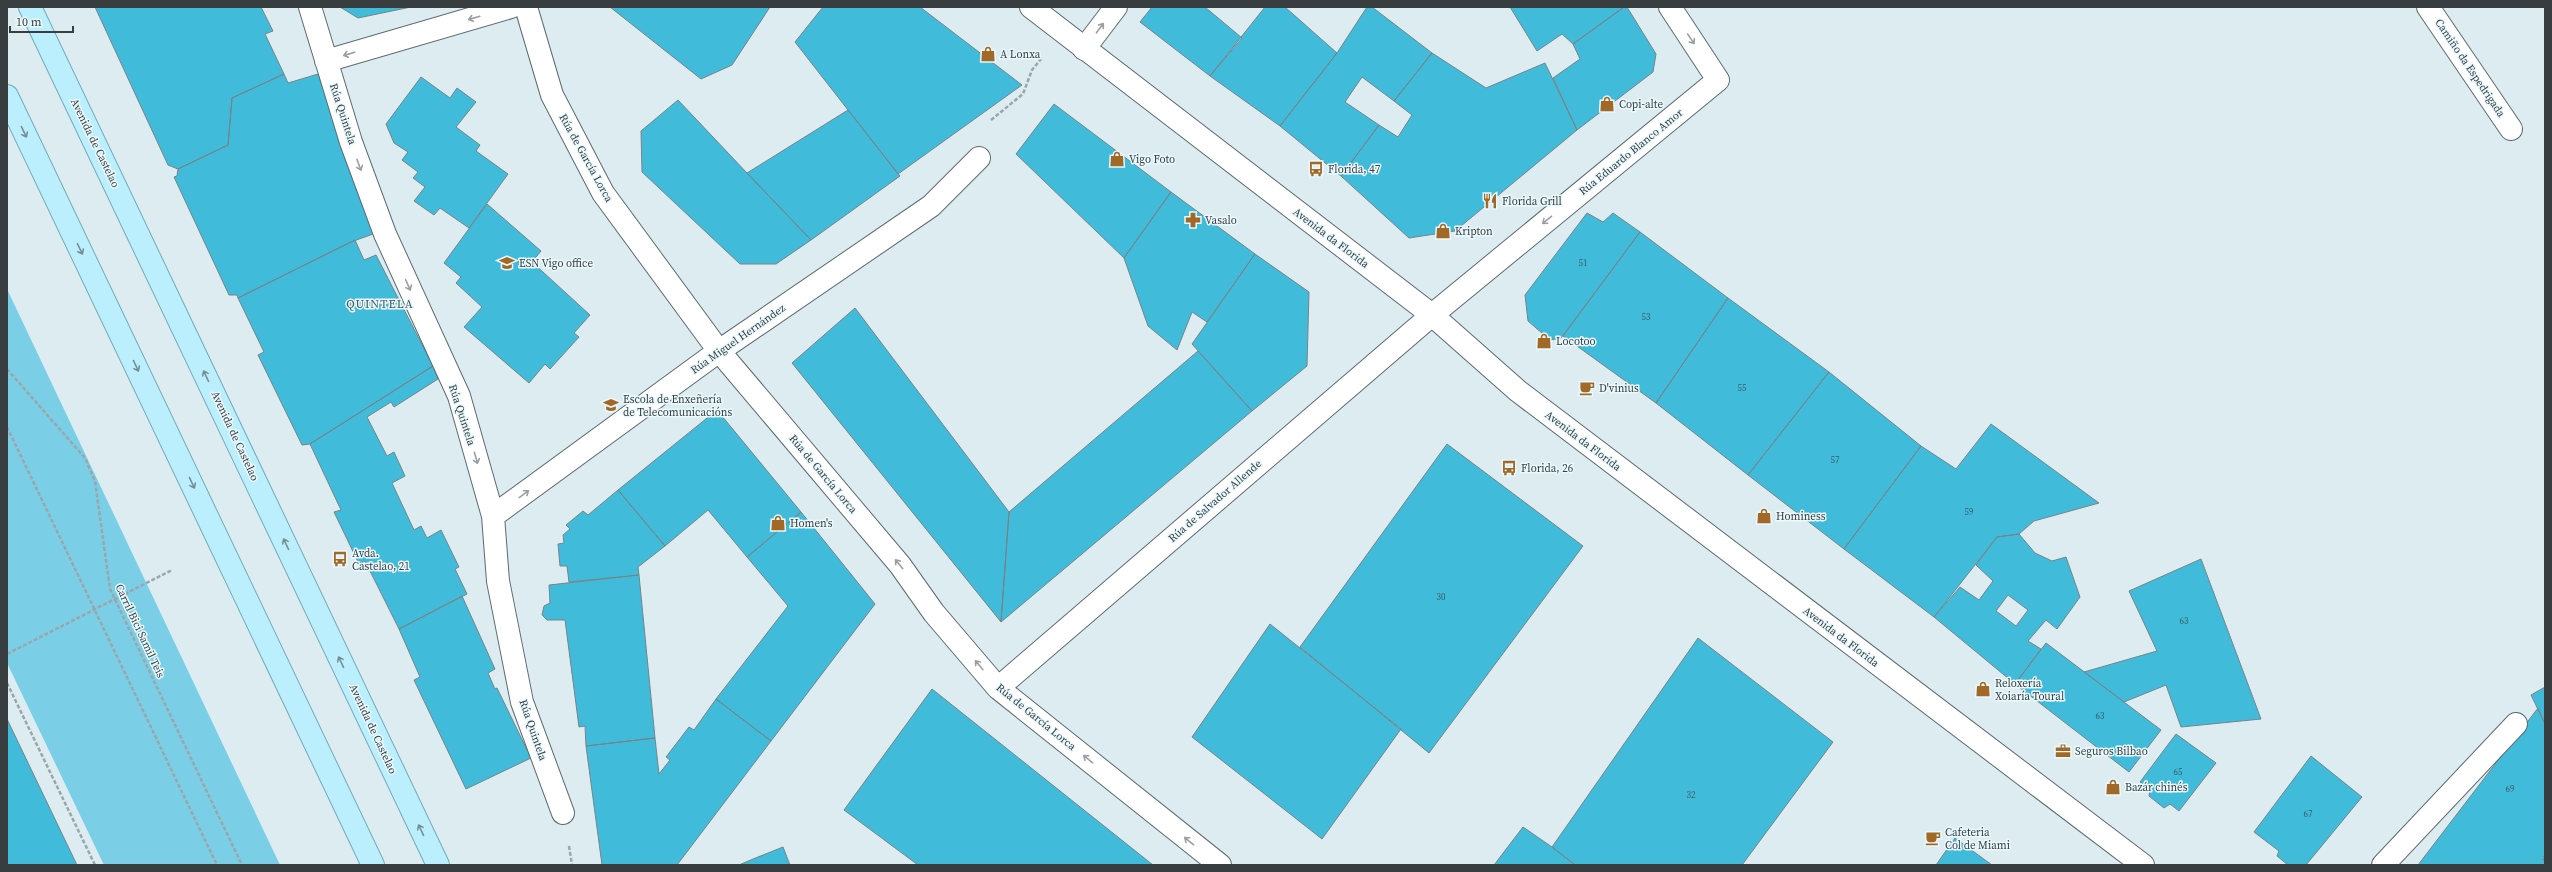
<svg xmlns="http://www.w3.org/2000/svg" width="2552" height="872" font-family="'Source Serif 4',serif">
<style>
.green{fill:#7acfe6}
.building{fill:#40bcda;stroke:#768488;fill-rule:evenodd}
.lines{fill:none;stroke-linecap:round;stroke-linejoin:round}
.street-casing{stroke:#5d6b6f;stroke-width:24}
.secondary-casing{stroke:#5d6b6f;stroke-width:24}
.primary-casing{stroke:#71abba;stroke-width:24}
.path{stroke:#9aa6aa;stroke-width:2.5;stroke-dasharray:4 2;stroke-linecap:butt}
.street{stroke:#fff;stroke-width:22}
.secondary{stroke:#fff;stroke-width:22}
.primary{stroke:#bceffd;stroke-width:22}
.oneway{stroke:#9c9ea0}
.oneway2{stroke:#738e95}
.labels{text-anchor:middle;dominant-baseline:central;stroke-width:3;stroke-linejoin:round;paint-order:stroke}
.number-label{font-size:9px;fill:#3a5e66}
.poi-label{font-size:11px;fill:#383e40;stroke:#e9f9fe;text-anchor:start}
.street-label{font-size:11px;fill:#383e40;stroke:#e9f9fe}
.neighbourhood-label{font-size:12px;letter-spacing:1px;fill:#49575b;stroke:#e9f9fe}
</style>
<rect width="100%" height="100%" fill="#dcecf1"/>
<path class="green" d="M7,289L280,865H104L7,663Z"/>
<path class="building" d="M95,7H261L273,31L265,34L284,74L232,98L228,145L178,169L168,165Z
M340,7H411L358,18Z
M610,7H770L732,65L701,79Z
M823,7H920L1022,85L898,174L795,42Z
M1152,7H1205L1242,38L1210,76L1140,22Z
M1265,7H1285L1337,53L1280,126L1210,76Z
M1367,7H1372L1432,53L1394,101L1362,77L1345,102L1379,125L1341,176L1280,126L1337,53Z
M1510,7H1624L1573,44L1562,34L1537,51Z
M1624,7H1627L1656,54L1653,72L1577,130L1553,78L1580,59L1573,44Z
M1432,53L1486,88L1545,63L1577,130L1455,231L1409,238L1341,176L1379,125L1398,137L1412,115L1394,101Z
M284,74L288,83L318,74L373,234L351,242L238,298L237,295H229L174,177L177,176L178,169L228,145L232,98Z
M421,77L450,98L457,88L476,102L456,127L480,145L476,151L508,174L469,228L440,208L434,215L414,201L425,187L413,178L418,172L402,160L408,152L394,143L386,124Z
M678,100L747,173L811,240L776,264H740L642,172L641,131Z
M1054,104L1171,192L1124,258L1016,154Z
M848,110L900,176L811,240L747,173Z
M1171,192L1255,254L1207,322L1192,312L1177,350L1148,326L1124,258Z
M487,204L541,251L532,262L590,315L574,333L579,337L550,369L545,364L529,383L464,327L482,307L456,283L461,277L444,263Z
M1587,213L1603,222L1613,213L1640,232L1561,338L1550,340L1528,321L1525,295Z
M1640,232L1728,298L1656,403L1563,336Z
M355,240L364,260L376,255L433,366L310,444L302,445L258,355L264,352L238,298Z
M1255,254L1309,292L1307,366L1252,411L1192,344Z
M1728,298L1829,372L1748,475L1656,403Z
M855,308L1009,512L1001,622L792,363Z
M1198,351L1252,411L1001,622L1009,512Z
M433,366L438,379L394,407L391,402L367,417L387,456L394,452L405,476L392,483L414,530L421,526L427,538L441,530L459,567L455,569L467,594L399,629L365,561L359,564L334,512L341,510L310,444Z
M1829,372L1921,446L1844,549L1748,475Z
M717,410L801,512L747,557L708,510L665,546L618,490Z
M1991,424L2099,503L2034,521L2019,534L1997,537L1934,617L1844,549L1921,446L1956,469Z
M1447,444L1583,546L1429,753L1300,647Z
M618,490L665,546L638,567L639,575L569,582L567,566H560L558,544L564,543L563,535L570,529L566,525L583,511L588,515Z
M801,512L875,604L771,741L716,699L788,606L747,557Z
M2019,534L2035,553L2052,561L2066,557L2080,597L2057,629L2046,620L2028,641L2041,649L2015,684L1934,617L1960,587L1979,600L1993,581L1976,565L1997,537ZM2008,595L2028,610L2016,626L1996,611Z
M2201,559L2261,719L2181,727L2166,685L2124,702L2084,672L2157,651L2129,591Z
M639,575L655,738L586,746L585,726L579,727L565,620H547L542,615L544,606L550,603L549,585Z
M462,596L495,669L488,673L495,689L497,688L531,758L466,789L414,680L420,677L399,629Z
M1270,624L1401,729L1322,839L1192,737Z
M1698,638L1833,742L1742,865H1575L1552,847Z
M2046,643L2161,730L2129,772L2015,684Z
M2545,687V724L2531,695Z
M932,689L1153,865H918L844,810Z
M716,699L771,741L677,865H602L586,746L655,738L659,774L670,760L666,757L689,727L694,730Z
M2538,708L2545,724V855L2543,857L2545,865H2418Z
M7,719L77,865H7Z
M2176,734L2216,763L2179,811L2170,804L2164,808L2149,796L2150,789L2140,782Z
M2311,756L2362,797L2306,865H2288L2277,856L2279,851L2254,832Z
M1523,827L1552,847L1575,865H1494Z
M1955,838L1992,865H1936Z
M783,847L790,865H739L753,859Z"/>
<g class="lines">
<g class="street-casing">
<path id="street" d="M310,7L351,142L385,234L459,396L493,516L498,581L522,702L563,813
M526,7L552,95L603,193L719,351L900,565L934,613L998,688L1220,865
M2428,7L2511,129
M1084,49L1116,7
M326,61L511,7
M493,516L719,351L931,206L979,158
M998,688L1432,315L1718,80L1670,7
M2383,865L2516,724"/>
</g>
<g class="secondary-casing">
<path id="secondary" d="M1031,7L1432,315L1518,391L2143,865"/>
</g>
<g class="primary-casing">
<path id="primary" d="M30,7L438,865
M7,96L373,865"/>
</g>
<path class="path" d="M991,120L1023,94L1032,70L1041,59
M7,369L85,458L95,481L110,589L242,865
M7,427L217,865
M7,654L172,570
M7,683L95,865
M569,846L572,865"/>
<use href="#street" class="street"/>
<use href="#secondary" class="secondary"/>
<use href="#primary" class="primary"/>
</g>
<defs><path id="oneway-shaft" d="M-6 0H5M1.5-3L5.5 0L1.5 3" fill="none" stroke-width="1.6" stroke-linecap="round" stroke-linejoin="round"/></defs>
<g class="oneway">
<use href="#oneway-shaft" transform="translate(474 18) rotate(164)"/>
<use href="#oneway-shaft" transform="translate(1100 28) rotate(-53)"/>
<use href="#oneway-shaft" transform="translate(1691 39) rotate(56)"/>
<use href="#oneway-shaft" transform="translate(349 54) rotate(164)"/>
<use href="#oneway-shaft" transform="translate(359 165) rotate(70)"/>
<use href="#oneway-shaft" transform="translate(1547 220) rotate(141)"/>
<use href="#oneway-shaft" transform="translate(408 285) rotate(66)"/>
<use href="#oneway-shaft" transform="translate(476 458) rotate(74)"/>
<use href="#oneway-shaft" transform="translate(524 494) rotate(-36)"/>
<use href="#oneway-shaft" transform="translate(899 564) rotate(-129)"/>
<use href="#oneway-shaft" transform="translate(979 665) rotate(-130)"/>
<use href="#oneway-shaft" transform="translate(1088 759) rotate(-141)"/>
<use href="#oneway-shaft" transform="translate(1189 841) rotate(-141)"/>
</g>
<g class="oneway2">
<use href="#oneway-shaft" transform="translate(24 132) rotate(64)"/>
<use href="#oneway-shaft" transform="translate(80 249) rotate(64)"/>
<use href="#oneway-shaft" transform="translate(136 366) rotate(65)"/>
<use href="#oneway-shaft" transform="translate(206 376) rotate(-115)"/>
<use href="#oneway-shaft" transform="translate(192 483) rotate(65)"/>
<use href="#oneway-shaft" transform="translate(286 544) rotate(-115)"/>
<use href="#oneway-shaft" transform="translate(341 662) rotate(-115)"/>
<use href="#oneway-shaft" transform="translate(421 830) rotate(-115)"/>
</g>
<defs>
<g id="shop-bare" transform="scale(1.2)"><path d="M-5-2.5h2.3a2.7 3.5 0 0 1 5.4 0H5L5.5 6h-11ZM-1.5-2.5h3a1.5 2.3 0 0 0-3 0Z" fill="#a16925" stroke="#e9f9fe" stroke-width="2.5" paint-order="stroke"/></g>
<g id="bus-bare" transform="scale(1.2)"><path d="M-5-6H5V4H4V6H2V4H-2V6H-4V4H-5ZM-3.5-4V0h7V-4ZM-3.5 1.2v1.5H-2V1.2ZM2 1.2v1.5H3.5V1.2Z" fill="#a16925" stroke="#e9f9fe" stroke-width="2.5" paint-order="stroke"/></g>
<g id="restaurant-bare" transform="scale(1.2)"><path d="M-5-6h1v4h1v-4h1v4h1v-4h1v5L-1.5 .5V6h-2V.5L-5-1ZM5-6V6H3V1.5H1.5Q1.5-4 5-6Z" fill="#a16925" stroke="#e9f9fe" stroke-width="2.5" paint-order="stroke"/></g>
<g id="pharmacy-bare" transform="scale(1.2)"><path d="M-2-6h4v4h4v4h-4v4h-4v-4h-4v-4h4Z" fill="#a16925" stroke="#e9f9fe" stroke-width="2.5" paint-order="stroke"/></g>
<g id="university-bare" transform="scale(1.2)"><path d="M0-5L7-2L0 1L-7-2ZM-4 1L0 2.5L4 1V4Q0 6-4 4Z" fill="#a16925" stroke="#e9f9fe" stroke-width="2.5" paint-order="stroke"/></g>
<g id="cafe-bare" transform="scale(1.2)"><path d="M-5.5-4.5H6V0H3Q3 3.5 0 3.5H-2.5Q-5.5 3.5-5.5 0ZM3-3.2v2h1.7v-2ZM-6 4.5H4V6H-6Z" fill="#a16925" stroke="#e9f9fe" stroke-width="2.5" paint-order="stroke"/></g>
<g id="office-bare" transform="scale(1.2)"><path d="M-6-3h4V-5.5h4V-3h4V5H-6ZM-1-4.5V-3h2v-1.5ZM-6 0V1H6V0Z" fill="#a16925" stroke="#e9f9fe" stroke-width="2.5" paint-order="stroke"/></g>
</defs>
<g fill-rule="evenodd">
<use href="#shop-bare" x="988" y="54"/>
<use href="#shop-bare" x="1607" y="104"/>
<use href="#shop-bare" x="1117" y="159"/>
<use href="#bus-bare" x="1316" y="169"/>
<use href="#restaurant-bare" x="1490" y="201"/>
<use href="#pharmacy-bare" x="1193" y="220"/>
<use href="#shop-bare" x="1443" y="231"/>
<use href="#university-bare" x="507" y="263"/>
<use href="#shop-bare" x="1544" y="341"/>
<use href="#cafe-bare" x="1587" y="388"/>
<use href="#university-bare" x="611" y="405"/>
<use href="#bus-bare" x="1509" y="468"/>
<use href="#shop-bare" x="1764" y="516"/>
<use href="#shop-bare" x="778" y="523"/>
<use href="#bus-bare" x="340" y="559"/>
<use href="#shop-bare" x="1983" y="689"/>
<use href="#office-bare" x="2063" y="751"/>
<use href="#shop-bare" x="2113" y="787"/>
<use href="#cafe-bare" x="1933" y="838"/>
</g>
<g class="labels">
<g class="number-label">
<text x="1583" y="263">51</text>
<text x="1646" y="317">53</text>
<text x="1742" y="388">55</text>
<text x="1835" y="460">57</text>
<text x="1969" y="512">59</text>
<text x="1441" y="597">30</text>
<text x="2184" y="621">63</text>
<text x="2100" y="716">63</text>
<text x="2178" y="772">65</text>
<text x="2510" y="789">69</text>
<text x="1691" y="795">32</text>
<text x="2308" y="814">67</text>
</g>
<g class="poi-label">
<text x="1000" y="54">A Lonxa</text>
<text x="1619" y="104">Copi-alte</text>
<text x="1129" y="159">Vigo Foto</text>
<text x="1328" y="169">Florida, 47</text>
<text x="1502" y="201">Florida Grill</text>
<text x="1205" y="220">Vasalo</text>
<text x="1455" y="231">Kripton</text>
<text x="519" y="263">ESN Vigo office</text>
<text x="1556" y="341">Locotoo</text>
<text x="1599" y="388">D'vinius</text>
<text x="623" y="399">Escola de Enxeñería<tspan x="623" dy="13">de Telecomunicacións</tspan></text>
<text x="1521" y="468">Florida, 26</text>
<text x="1776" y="516">Hominess</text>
<text x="790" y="523">Homen's</text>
<text x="352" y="553">Avda.<tspan x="352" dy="13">Castelao, 21</tspan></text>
<text x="1995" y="683">Reloxería<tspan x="1995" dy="13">Xoiaría Toural</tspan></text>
<text x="2075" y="751">Seguros Bilbao</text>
<text x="2125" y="787">Bazár chinés</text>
<text x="1945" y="832">Cafeteria<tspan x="1945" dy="13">Col de Miami</tspan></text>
</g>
<g class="street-label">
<text transform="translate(2470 68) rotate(56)">Camiño da Espedrigada</text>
<text transform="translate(343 114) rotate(72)">Rúa Quintela</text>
<text transform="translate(95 143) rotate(64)">Avenida de Castelao</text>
<text transform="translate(1631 152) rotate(-39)">Rúa Eduardo Blanco Amor</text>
<text transform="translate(586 158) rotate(61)">Rúa de García Lorca</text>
<text transform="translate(1331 238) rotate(37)">Avenida da Florida</text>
<text transform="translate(738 339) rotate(-35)">Rúa Miguel Hernández</text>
<text transform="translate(462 415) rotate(72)">Rúa Quintela</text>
<text transform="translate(235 436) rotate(65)">Avenida de Castelao</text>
<text transform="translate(1583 441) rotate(37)">Avenida da Florida</text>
<text transform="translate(823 474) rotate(50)">Rúa de García Lorca</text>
<text transform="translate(1215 501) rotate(-41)">Rúa de Salvador Allende</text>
<text transform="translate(140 631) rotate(65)">Carril Bici Samil Teis</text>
<text transform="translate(1841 637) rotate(37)">Avenida da Florida</text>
<text transform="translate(1036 717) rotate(39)">Rúa de García Lorca</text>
<text transform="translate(373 729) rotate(65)">Avenida de Castelao</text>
<text transform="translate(533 730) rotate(71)">Rúa Quintela</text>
</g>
<g class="neighbourhood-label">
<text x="380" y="304">QUINTELA</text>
</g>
</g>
<rect width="2552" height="872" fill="none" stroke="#383e40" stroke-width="16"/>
<path d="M10 26v6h63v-6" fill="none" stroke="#383e40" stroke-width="2"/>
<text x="16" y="26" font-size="12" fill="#383e40" stroke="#e9f9fe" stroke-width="3" paint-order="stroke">10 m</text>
</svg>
